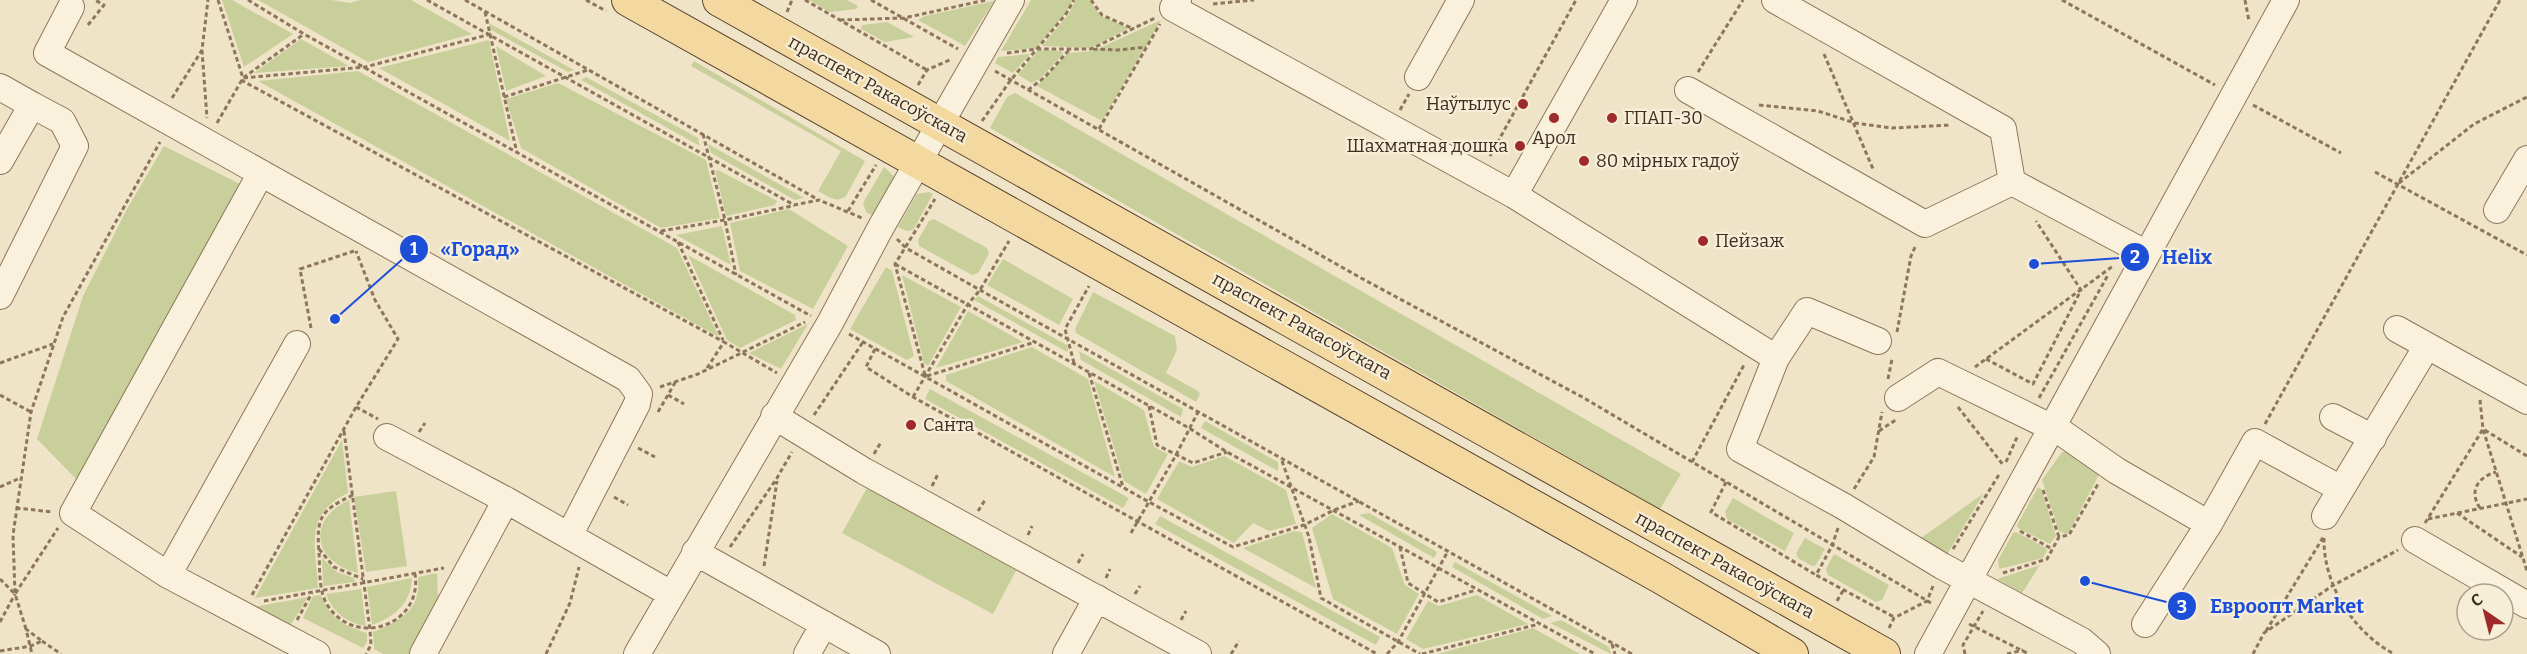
<svg xmlns="http://www.w3.org/2000/svg" width="2527" height="654" font-family="Bitter,serif">
<style>
.green{fill:#c9cf9b}
.lines{fill:none;stroke-linecap:round;stroke-linejoin:round}
.minor-casing{stroke:#8d765c;stroke-width:28}
.major-casing{stroke:#5b4430;stroke-width:34}
.path{stroke:#8d765c;stroke-width:3;stroke-dasharray:4.5 3;stroke-linecap:butt}
.minor{stroke:#faf1dc;stroke-width:26}
.major{stroke:#f3d9a0;stroke-width:32}
.poi-dot{fill:#9e2a2b;stroke:#f7eed8;stroke-width:2}
.labels{text-anchor:middle;dominant-baseline:central;stroke-width:4.5;stroke-linejoin:round;paint-order:stroke}
.street-label{font-size:18px;fill:#3d2e20;stroke:#f7eed8}
.poi-label{font-size:18px;fill:#3d2e20;stroke:#f7eed8;text-anchor:start}
.leader{fill:none;stroke:#1d4ed8;stroke-width:2}
.callout-dot{fill:#1d4ed8;stroke:#f7eed8;stroke-width:2}
.mark-label{font-size:18px;text-anchor:middle;font-weight:bold;fill:#fff}
.callout-label{font-size:20px;text-anchor:middle;font-weight:bold;fill:#1d4ed8;stroke:#f7eed8;stroke-width:4.5;stroke-linejoin:round;paint-order:stroke}
</style>
<rect width="100%" height="100%" fill="#f0e4c8"/>
<path class="green" d="M222,0H232L293,34L244,67Z
M258,0H332L350,3L360,0H411L472,34L368,62Z
M809,0H847L858,6L856,9L830,12Z
M1031,0H1073L1066,13L1036,48L1001,51Z
M1076,0H1089L1101,16L1129,28L1091,48L1042,46L1068,15Z
M994,1L965,46L918,20L925,16Z
M1161,20L1102,121L1037,86L1068,53L1093,51Z
M887,22L914,37L885,42L861,29L862,25Z
M489,23L574,70L568,72L491,30Z
M301,39L349,66L254,73Z
M489,40L510,141L379,68Z
M496,46L546,76L506,91Z
M1038,50L1061,51L1063,54L1042,77L1032,83L1018,75Z
M1030,54L1013,73L995,63L998,57Z
M694,61L865,161L846,196C836,204 828,196 818,191L841,151L691,66Z
M358,71L677,248L719,337L258,81Z
M586,77L698,138L700,146L581,80Z
M558,83L706,160L720,218L661,228L521,148L506,99Z
M1015,93L1681,474L1660,509L990,128L1007,97Z
M708,144L804,198L795,200L711,153Z
M164,146L246,187L82,485L37,439L83,296L127,209Z
M884,167L896,178L879,219L866,212L863,203Z
M715,170L720,171L777,201L775,205L726,216Z
M929,192L933,194L913,230L906,231L898,227L917,194Z
M789,209L848,246L813,309L740,271L730,223Z
M934,219L987,248L989,254L978,273L972,275L919,246L918,240L929,221Z
M722,226L731,265L676,235Z
M688,255L795,315L796,320L740,348L727,340Z
M1003,259L1073,299L1059,325L987,285Z
M886,267L892,271L914,356L907,360L850,329Z
M902,275L961,307L928,366L924,363Z
M1093,292L1175,336L1177,350L1166,373L1198,391L1200,394L1196,402L1076,333L1075,329Z
M978,296L1067,345L1068,350L1067,352L974,300Z
M968,311L1023,342L936,368Z
M808,324L781,369L749,353Z
M1032,347L1088,379L1115,477L946,381V375Z
M1079,351L1183,409L1181,417L1081,360Z
M1094,381L1144,410L1154,447L1168,454L1146,494L1124,481Z
M930,389L1129,498L1123,508L925,399Z
M1205,421L1278,462V471L1201,428Z
M342,440L348,493C303,514 316,546 318,588L255,598Z
M2062,452H2068L2101,471L2069,532L2066,534L2059,531L2042,480Z
M1224,456L1286,490L1296,524L1269,531L1253,523L1234,543L1157,499L1179,461L1192,467Z
M868,486L1018,567L993,614L842,533Z
M2038,487L2041,489L2056,536L2050,544L2018,528L2017,525Z
M396,491L407,566L366,572L354,497Z
M1984,493L1946,556L1914,543Z
M1733,498L1794,533L1785,551L1727,519L1725,512Z
M349,500L358,573C313,562 306,520 349,500Z
M1369,513L1437,552L1434,558L1359,515Z
M1332,514L1392,548L1405,585L1419,594L1397,634L1333,599L1312,528Z
M1160,516L1380,637L1376,645L1155,524Z
M1294,531L1302,532L1316,588L1243,548Z
M2016,532L2046,548L2047,551L2043,558L1999,569L1998,560L2013,533Z
M1805,538L1825,549L1816,565L1812,566L1798,558L1796,553Z
M1834,554L1889,585L1882,600L1876,602L1828,575L1826,569Z
M322,558L337,572L354,578L355,582L323,586Z
M1455,562L1552,616L1543,619L1452,567Z
M2040,565L2022,593L1997,579Z
M437,573L438,600L417,654H383L374,649L373,632C401,620 421,611 418,577Z
M412,578C411,604 394,617 372,625L367,587Z
M361,589L366,626C346,623 333,612 326,594Z
M321,595C330,618 344,626 367,633V642L363,648L303,618L313,596Z
M1477,595L1528,624L1423,649L1406,639L1428,601L1439,606Z
M308,597L288,629L249,608Z
M1561,620L1609,647L1611,654L1550,623Z
M1533,628L1580,654H1437Z"/>
<g class="lines">
<g class="minor-casing">
<path id="minor" d="M1178,0L1173,8L1514,195L1776,358
M1775,0L2003,129L2012,182
M71,7L47,53L628,379L639,394L637,404L569,536
M1418,77L1461,0
M0,87L32,105L0,161
M1688,90L1925,224L2012,182
M261,173L73,513L168,575L317,654
M2012,182L2147,254
M1514,195L1624,0
M2497,210L2527,159
M0,296L75,146L62,121L32,105
M2397,329L2527,401
M1878,341L1807,311L1776,358L1740,449L1843,506L1942,566L2082,641L2097,654
M1898,398L1938,372L2061,432L2117,471L2209,524L2255,442L2341,489
M774,416L864,471L1198,654
M2333,417L2373,438
M387,437L506,500
M2325,516L2427,346
M2415,540L2527,605
M695,552L877,654
M168,575L297,344
M2145,624L2209,524
M423,654L506,500L671,594
M637,654L830,323L881,227L1011,0
M807,654L824,624
M1066,654L1097,598
M1928,654L2286,0"/>
</g>
<g class="major-casing">
<path id="major" d="M628,0L1660,577L1792,654
M719,0L1884,654"/>
</g>
<path class="path" d="M218,0L243,78L304,34
M248,0L304,34L811,316
M427,0L794,205L819,200L862,218
M465,0L817,199
M586,0L606,11
M805,0L927,70
M871,0L958,49
M1091,0L1102,15L1134,29
M2062,0L2215,85
M2245,0L2249,21
M1213,4L1254,0
M485,12L517,153
M787,12L792,0
M840,20L904,18L986,0
M88,25L104,5L95,0
M1093,49L1118,50L1146,47
M202,50L207,118
M1007,53L1037,49H1091L1155,18
M1824,54L1873,169
M995,71L1361,278L1584,398L1931,603
M1698,72L1743,0
M241,80L724,342
M918,85L927,70L952,59
M1028,90L1045,77L1069,50
M504,97L588,70
M172,98L202,50L208,0
M1759,105L1818,111L1855,123L1892,128L1951,125
M2253,105L2341,153
M1400,110L1409,94
M982,121L1010,81L1066,14L1074,0
M217,123L243,78L365,67L491,34
M1099,129L1160,24
M703,134L725,220L736,275
M1490,156L1576,0
M2375,172L2527,255
M2399,183L2474,124L2527,97
M848,211L876,165
M661,231L725,220L792,206
M897,239L906,248L980,290L1632,654
M678,242L723,340
M895,264L1189,428L1227,452L1595,654
M311,328L300,269L354,251
M1897,332L1911,256L1916,245
M849,334L1149,502L1233,547L1304,525L1334,510L1359,501
M875,349L866,367L913,397L1377,654
M1986,359L2033,384L2081,290L2036,221
M0,363L53,344
M1074,363L1065,329L1089,286
M1975,367L2113,266
M707,368L724,342L777,373
M1089,373L1123,487
M925,375L895,264L935,199
M927,376L1035,342
M1888,379L1892,359
M660,387L698,374L805,322
M0,395L31,412
M668,395L684,404
M913,397L968,304L980,290L1009,241
M2039,398L2108,275
M2480,400L2483,429L2527,571
M1149,406L1157,445L1193,463L1227,452
M356,407L378,419
M1958,407L2004,466
M658,412L676,381
M814,415L863,342
M2265,424L2500,0
M344,431L370,630L371,645L366,654
M1879,431L1897,419
M419,432L425,423
M638,448L655,457
M874,454L881,442
M1282,461L1309,537L1321,598L1420,654
M1692,462L1745,363
M2006,462L2018,435
M1726,482L1711,512L1816,575
M932,486L938,474
M0,487L20,478
M1854,489L1874,457L1882,412
M2043,490L2059,537
M353,495C321,510 316,517 319,552C320,569 318,591 328,606C357,649 423,624 415,574
M614,497L628,505
M16,508L53,512
M2480,508C2468,490 2479,477 2496,472
M978,511L985,500
M2457,513L2522,557
M2428,519L2527,499
M2425,523L2483,429L2527,456
M1838,528L1832,546L1816,575L1894,617
M2020,531L2052,549
M1131,533L1176,455L1198,412
M1028,535L1032,526
M2324,538C2323,584 2353,632 2394,654
M730,547L777,478L792,452
M1400,547L1408,583L1438,602L1476,590
M319,549L334,567L363,579
M1953,549L2000,473
M1078,563L1083,554
M764,566L777,481
M2003,573L2047,559L2059,537L2069,535L2098,484
M1106,578L1110,569
M0,579L15,594L13,535L31,412L63,317L160,142
M1135,594L1140,586
M252,595L356,407L398,339L375,300L356,251
M264,601L444,568
M1837,601L1844,589
M297,620L312,593
M1181,620L1186,611
M0,622L15,594
M1969,624L2029,654
M1889,628L1894,618L1927,601L1933,586
M26,629L15,594L58,528
M2266,631L2324,536
M42,641L61,654
M1612,644L1615,654
M0,651L31,646L42,641L26,629L32,654
M546,654L570,603L579,567
M1231,654L1239,641
M1387,654L1398,642L1448,551
M1422,654L1539,624
M1965,654L1963,645L1983,611
M2007,654L2023,650
M2253,654L2264,633L2332,586L2398,550"/>
<use href="#minor" class="minor"/>
<use href="#major" class="major"/>
</g>
<g class="poi-dot">
<circle cx="1523" cy="104" r="6"/>
<circle cx="1554" cy="118" r="6"/>
<circle cx="1612" cy="118" r="6"/>
<circle cx="1520" cy="146" r="6"/>
<circle cx="1584" cy="161" r="6"/>
<circle cx="1703" cy="241" r="6"/>
<circle cx="911" cy="425" r="6"/>
</g>
<g class="labels">
<g class="street-label">
<text transform="translate(878 89) rotate(29)">праспект Ракасоўскага</text>
<text transform="translate(1302 326) rotate(29)">праспект Ракасоўскага</text>
<text transform="translate(1725 565) rotate(29)">праспект Ракасоўскага</text>
</g>
<g class="poi-label">
<text x="1511" y="104" text-anchor="end">Наўтылус</text>
<text x="1624" y="118">ГПАП-30</text>
<text x="1554" y="138" text-anchor="middle">Арол</text>
<text x="1508" y="146" text-anchor="end">Шахматная дошка</text>
<text x="1596" y="161">80 мірных гадоў</text>
<text x="1715" y="241">Пейзаж</text>
<text x="923" y="425">Санта</text>
</g>
</g>
<path class="leader" d="M335 319L414 249M2034 264L2135 257M2085 581L2182 606"/>
<g class="callout-dot">
<circle cx="335" cy="319" r="6"/>
<circle cx="2034" cy="264" r="6"/>
<circle cx="2085" cy="581" r="6"/>
<circle cx="414" cy="249" r="15"/>
<circle cx="2135" cy="257" r="15"/>
<circle cx="2182" cy="606" r="15"/>
</g>
<g class="mark-label">
<text x="414" y="255">1</text>
<text x="2135" y="263">2</text>
<text x="2182" y="613">3</text>
</g>
<g class="callout-label">
<text x="480" y="256">«Горад»</text>
<text x="2187" y="264">Helix</text>
<text x="2287" y="613">Евроопт Market</text>
</g>
<g transform="translate(2485 612) rotate(325)"><circle r="28" fill="#f7eed8" stroke="#ada18e" stroke-width="1.5"/>
<path d="M0-4.5L10 22L0 15L-10 22Z" fill="#9e2a2b"/>
<text y="-9" font-size="16" font-weight="bold" text-anchor="middle" fill="#3d2e20">С</text>
</g>
</svg>
